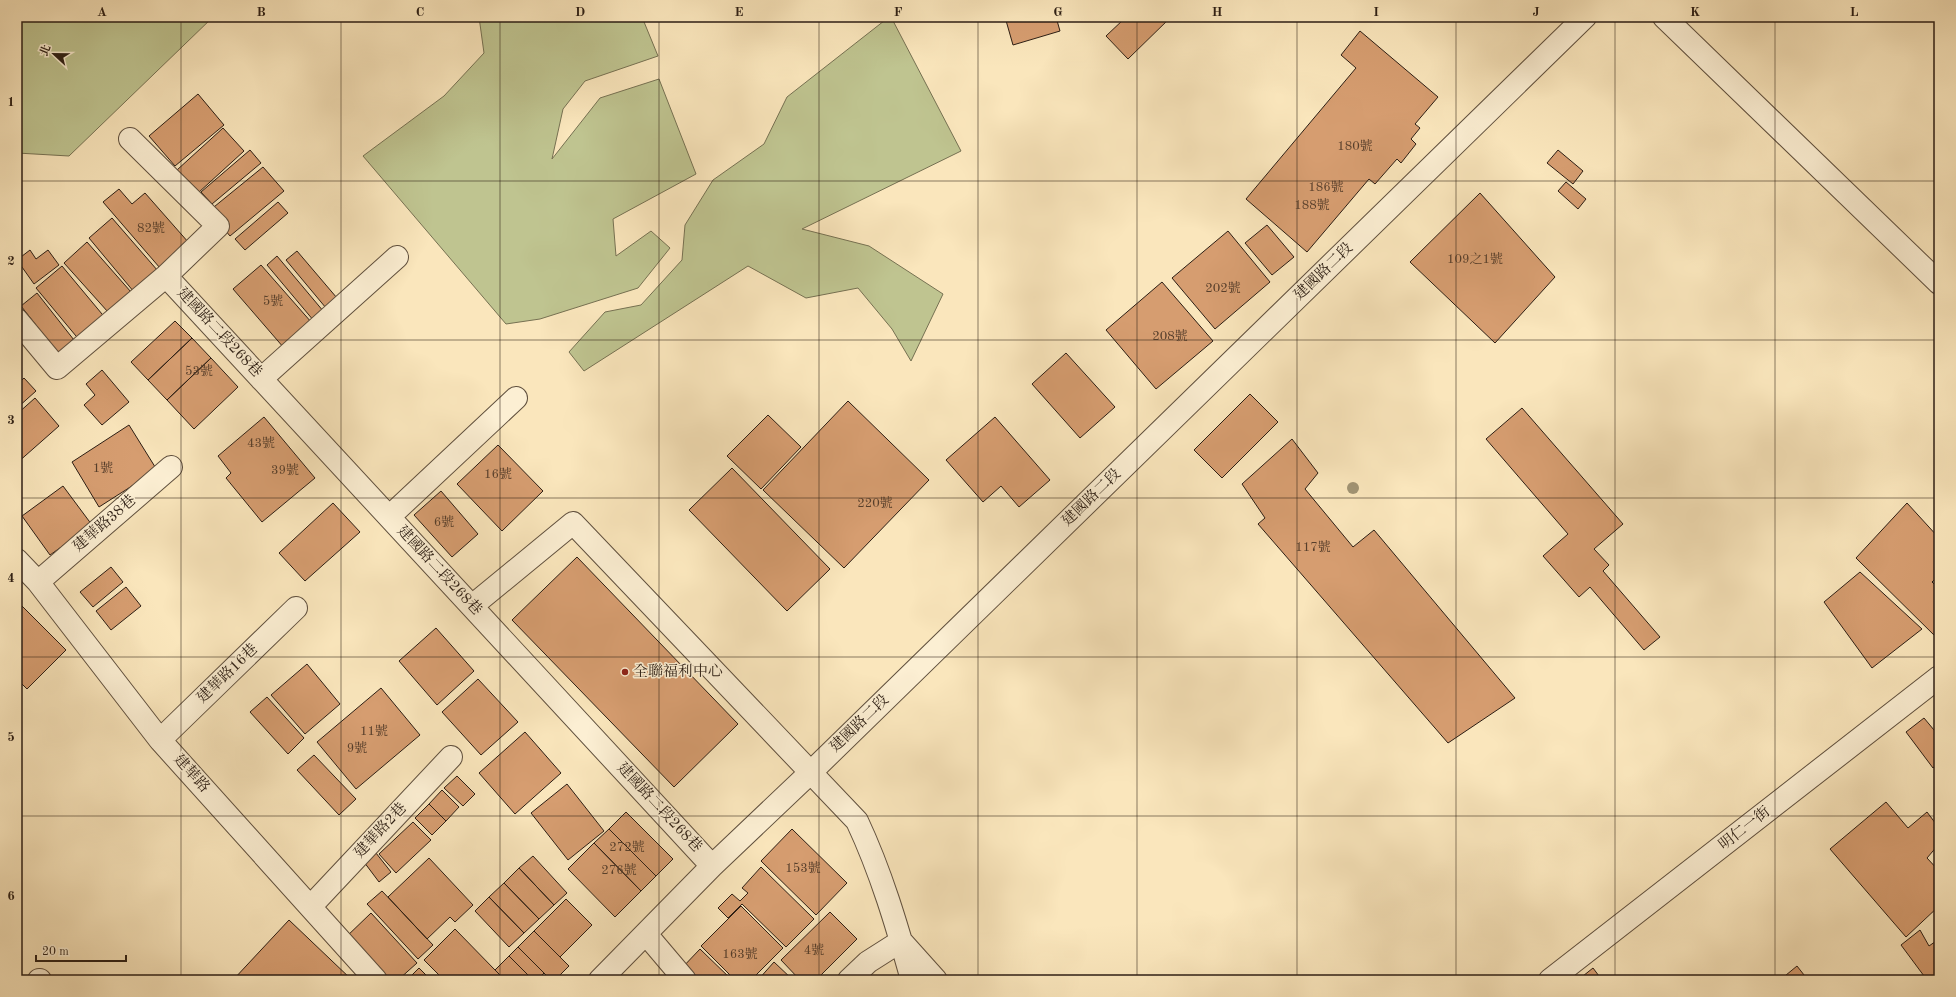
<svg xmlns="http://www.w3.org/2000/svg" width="1956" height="997" font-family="'Old Standard TT','Noto Serif TC',serif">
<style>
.green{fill:#bfc490;stroke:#767152}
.building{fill:#d69d70;stroke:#2c1e14}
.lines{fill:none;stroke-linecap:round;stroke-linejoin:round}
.minor-casing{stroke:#60503e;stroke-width:24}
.minor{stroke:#fcefd3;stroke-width:22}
.tree{fill:#a19474}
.grid{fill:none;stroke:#2c1e14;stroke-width:1;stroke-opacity:0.55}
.poi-dot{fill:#8f2418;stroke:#fcefd3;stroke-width:1.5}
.labels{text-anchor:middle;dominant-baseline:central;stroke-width:3;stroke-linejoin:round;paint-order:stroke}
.number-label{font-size:13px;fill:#563e2b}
.street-label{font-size:15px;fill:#2c1e14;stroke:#fcefd3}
.poi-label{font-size:15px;fill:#2c1e14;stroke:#fcefd3;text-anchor:start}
.neatline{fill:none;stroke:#2c1e14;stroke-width:1.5}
.grid-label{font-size:13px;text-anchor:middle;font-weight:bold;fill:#2c1e14}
</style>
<rect width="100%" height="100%" fill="#fae6bc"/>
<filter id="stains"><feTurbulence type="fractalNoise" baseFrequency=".005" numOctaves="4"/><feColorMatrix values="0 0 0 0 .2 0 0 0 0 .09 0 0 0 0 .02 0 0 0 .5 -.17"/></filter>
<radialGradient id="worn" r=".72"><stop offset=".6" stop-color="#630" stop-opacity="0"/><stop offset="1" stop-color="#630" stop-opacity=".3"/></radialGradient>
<path class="green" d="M17,17H213L69,156L17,153Z
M479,17H642L658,56L585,81L563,109L552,159L600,98L659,79L696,174L613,219L616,256L651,231L670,248L638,288L540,319L506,324L363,156L444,96L484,53Z
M889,17H891L961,151L802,229L869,246L943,294L911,361L892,329L858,288L806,298L748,266L584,371L569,352L605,312L641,305L682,260L685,225L713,180L764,144L787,97Z"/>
<path class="building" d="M1005,17H1056L1060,31L1013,45Z
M1122,17H1171L1128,59L1106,36L1124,19Z
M1360,31L1438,97L1415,124L1420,128L1411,139L1416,144L1401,163L1397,159L1375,184L1369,179L1307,252L1246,199L1356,68L1341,55Z
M198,94L224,125L175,166L149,136Z
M223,128L244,151L198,193L177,170Z
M250,150L261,163L212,204L201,192Z
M1558,150L1583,171L1573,184L1547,163Z
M263,167L284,191L230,236L209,211Z
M1566,182L1586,199L1578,209L1558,191Z
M119,189L132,204L145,193L189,243L160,268L103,202Z
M1480,193L1555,277L1495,343L1410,262Z
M278,202L288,213L245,250L235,239Z
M112,218L158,271L134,292L89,238Z
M1267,225L1294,257L1272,275L1245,243Z
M1228,231L1270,282L1215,329L1172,278Z
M87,242L131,292L108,312L64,263Z
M30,250L36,259L48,250L59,265L34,284L17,260Z
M297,251L337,298L326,308L286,260Z
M277,256L324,312L314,321L267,265Z
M261,265L312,323L284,348L233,289Z
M62,266L107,320L81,342L36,288Z
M1162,282L1213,341L1156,389L1106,330Z
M37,293L74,340L58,353L21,306Z
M175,321L192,338L148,380L131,362Z
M192,338L211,358L167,400L148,380Z
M1066,353L1115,407L1080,438L1032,384Z
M211,358L238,387L194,429L167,400Z
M102,370L129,402L102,425L84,405L95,395L86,384Z
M24,378L36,391L17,408V385Z
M1250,394L1278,422L1222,478L1194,450Z
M35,398L59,426L17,463V414Z
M848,401L929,480L844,568L763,490Z
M1522,408L1623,524L1594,549L1609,565L1603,571L1660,637L1644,650L1590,587L1579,597L1543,556L1568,534L1486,439Z
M768,415L801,447L761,489L727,456Z
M264,417L315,478L262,522L226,478L231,473L218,456Z
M995,417L1050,480L1019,507L1001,486L983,502L946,460Z
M129,425L157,470L99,507L72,462Z
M1292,439L1318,473L1305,489L1353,547L1374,530L1515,698L1448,743L1258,524L1265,518L1242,484Z
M498,445L543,491L502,531L457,484Z
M732,468L830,569L787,611L689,510Z
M63,486L92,525L50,555L22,516Z
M441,491L478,534L452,557L414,515Z
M333,503L360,532L305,581L279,553Z
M1907,503L1939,538V575L1932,582L1939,589V640L1856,558Z
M577,557L738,724L674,787L512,620Z
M111,567L123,582L93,607L80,592Z
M1860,572L1922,629L1872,668L1824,602Z
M126,587L141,606L111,630L96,611Z
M17,601L66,650L27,689L17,679Z
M436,628L474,671L437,705L399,661Z
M307,664L340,704L305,734L271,695Z
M478,679L518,722L481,755L442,712Z
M381,688L420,735L356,789L317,742Z
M267,697L304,738L288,754L250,712Z
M1924,718L1939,736V763L1933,768L1906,732Z
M525,732L561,773L515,814L479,773Z
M314,755L356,799L339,815L297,770Z
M457,776L475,794L463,806L444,788Z
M567,784L604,831L568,860L531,813Z
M442,790L459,807L446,821L429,804Z
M1886,802L1908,828L1927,812L1939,828V844L1927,858L1939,871V906L1906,937L1830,849Z
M429,804L446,821L432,835L415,818Z
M626,812L673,859L656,876L609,829Z
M413,822L431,840L396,873L379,854Z
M609,829L656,876L641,891L594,843Z
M792,829L847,883L816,915L761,861Z
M594,843L641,891L615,917L568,869Z
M376,853L391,872L379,882L364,862Z
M533,856L567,893L554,905L519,868Z
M429,858L473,905L455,922L450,917L427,939L388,897Z
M761,867L814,919L786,947L742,904L728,918L718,908L732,894L740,901L748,893L742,888Z
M519,868L554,905L539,919L504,883Z
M504,883L539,919L524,933L489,897Z
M382,891L433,945L418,959L367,904Z
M489,897L524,933L509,947L475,911Z
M566,899L592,925L560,957L534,931Z
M741,906L783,948L751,980H735L701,946Z
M830,912L857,939L816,980H800L781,960Z
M371,913L417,963L398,980H382L344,939Z
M289,920L352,980H233Z
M455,929L495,970L505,980H444L424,960Z
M1920,930L1929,946L1939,939V980H1927L1901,945Z
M534,931L569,966L555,980H551L518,947Z
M518,947L544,973L537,980H533L509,956Z
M700,949L732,980H691L680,970Z
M509,956L533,980H505L495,970Z
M774,962L793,980H758Z
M1797,966L1808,980H1780Z
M419,968L431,980H407Z
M1593,968L1602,980H1578Z"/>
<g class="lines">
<g class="minor-casing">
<path id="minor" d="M1664,17L1939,283
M166,276L712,866
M17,320L57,368L166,276L218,226L130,139
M261,379L397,257
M389,517L516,398
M17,560L38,582L160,740L376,980
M38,582L171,467
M472,606L573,523L857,821C881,872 897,926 912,980
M160,740L296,608
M311,906L451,757
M646,934L685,980
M39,980H40
M600,980L712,866L811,772L1585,17
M849,980L868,962L901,941L936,980
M1550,980L1939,677"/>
</g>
<use href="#minor" class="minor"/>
</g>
<circle class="tree" cx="1353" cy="488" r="6"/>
<path class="grid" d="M181,17V980M341,17V980M500,17V980M659,17V980M819,17V980M978,17V980M1137,17V980M1297,17V980M1456,17V980M1615,17V980M1775,17V980M17,181H1939M17,340H1939M17,498H1939M17,657H1939M17,816H1939"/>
<circle class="poi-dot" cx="625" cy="672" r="4"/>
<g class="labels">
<g class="number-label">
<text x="1355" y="146">180號</text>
<text x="1326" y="187">186號</text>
<text x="1312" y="205">188號</text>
<text x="151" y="228">82號</text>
<text x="1475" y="259">109之1號</text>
<text x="1223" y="288">202號</text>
<text x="273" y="301">5號</text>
<text x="1170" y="336">208號</text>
<text x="199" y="371">53號</text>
<text x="261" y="443">43號</text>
<text x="103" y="468">1號</text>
<text x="285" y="470">39號</text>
<text x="498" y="474">16號</text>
<text x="875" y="503">220號</text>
<text x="444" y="522">6號</text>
<text x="1313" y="547">117號</text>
<text x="374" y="731">11號</text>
<text x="357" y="748">9號</text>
<text x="627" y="847">272號</text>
<text x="803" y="868">153號</text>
<text x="619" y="870">276號</text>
<text x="814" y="950">4號</text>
<text x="740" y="954">163號</text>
</g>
<g class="street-label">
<text transform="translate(1324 272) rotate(-44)">建國路二段</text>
<text transform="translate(219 333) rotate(47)">建國路二段268巷</text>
<text transform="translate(1092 498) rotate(-44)">建國路二段</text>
<text transform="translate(105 524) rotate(-41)">建華路38巷</text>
<text transform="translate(439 571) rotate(47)">建國路二段268巷</text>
<text transform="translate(228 674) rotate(-44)">建華路16巷</text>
<text transform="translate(860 724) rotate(-44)">建國路二段</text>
<text transform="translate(191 774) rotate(48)">建華路</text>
<text transform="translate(659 808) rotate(47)">建國路二段268巷</text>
<text transform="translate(1745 829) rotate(-38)">明仁一街</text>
<text transform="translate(381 831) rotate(-47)">建華路2巷</text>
</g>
<g class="poi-label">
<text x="633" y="672">全聯福利中心</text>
</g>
</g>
<rect width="1956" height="997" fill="none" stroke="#fae6bc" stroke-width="44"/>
<g transform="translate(54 54) rotate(292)" stroke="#fcefd3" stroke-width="3" paint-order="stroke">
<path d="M0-3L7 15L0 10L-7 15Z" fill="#2c1e14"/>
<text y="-6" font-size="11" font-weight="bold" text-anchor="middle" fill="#2c1e14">北</text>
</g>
<path d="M36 955v6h90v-6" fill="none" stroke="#2c1e14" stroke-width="2"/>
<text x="42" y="955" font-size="12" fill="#2c1e14" stroke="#fcefd3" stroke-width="3" paint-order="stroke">20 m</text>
<rect x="22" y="22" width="1912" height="953" class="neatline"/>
<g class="grid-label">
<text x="102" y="16">A</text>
<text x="261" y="16">B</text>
<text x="420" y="16">C</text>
<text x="580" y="16">D</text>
<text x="739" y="16">E</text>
<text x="898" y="16">F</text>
<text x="1058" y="16">G</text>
<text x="1217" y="16">H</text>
<text x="1376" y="16">I</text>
<text x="1536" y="16">J</text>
<text x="1695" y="16">K</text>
<text x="1854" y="16">L</text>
<text x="11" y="106">1</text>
<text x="11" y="265">2</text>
<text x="11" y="424">3</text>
<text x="11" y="582">4</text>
<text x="11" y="741">5</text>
<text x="11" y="900">6</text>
</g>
<rect width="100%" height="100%" filter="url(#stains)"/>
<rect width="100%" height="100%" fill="url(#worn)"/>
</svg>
